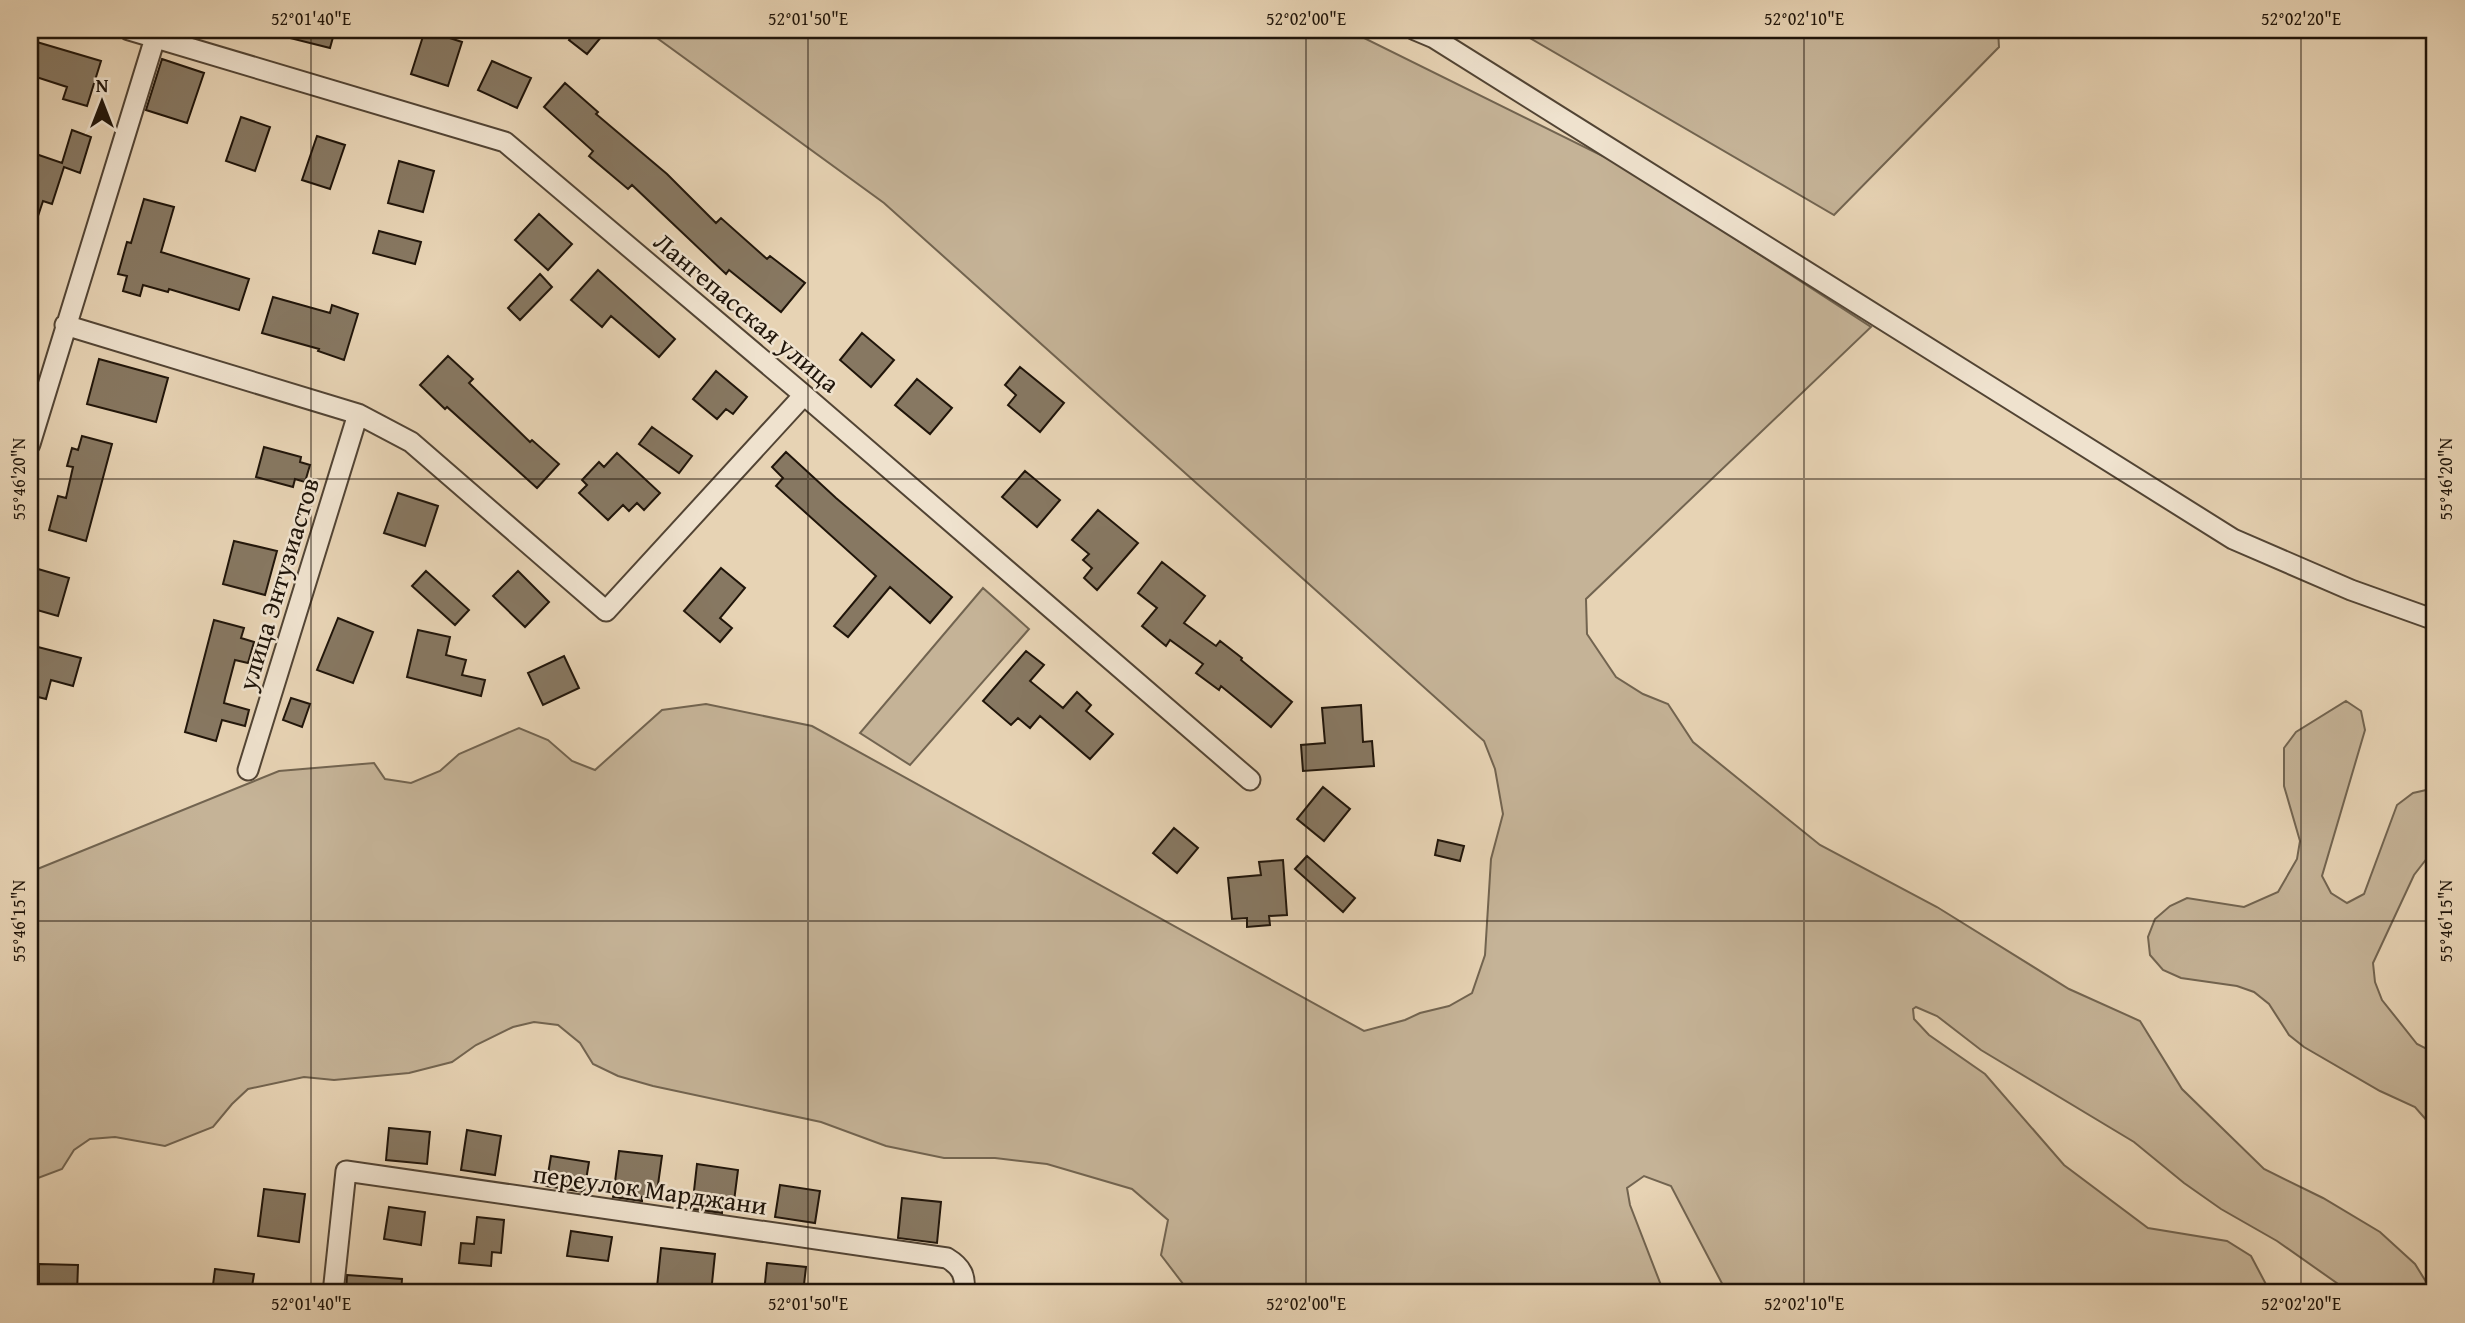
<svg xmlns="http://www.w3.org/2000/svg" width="2465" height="1323" font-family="'Gentium Book Plus',serif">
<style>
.green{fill:#c5b397;stroke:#726450;stroke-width:2}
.building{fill:#877862;stroke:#20150a;stroke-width:2}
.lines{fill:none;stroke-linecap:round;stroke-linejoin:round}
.minor-casing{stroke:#524434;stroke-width:23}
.minor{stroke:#efe2ce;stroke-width:19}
.ticks{fill:none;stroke:#20150a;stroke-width:2;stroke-opacity:0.45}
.labels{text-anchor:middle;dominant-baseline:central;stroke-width:5;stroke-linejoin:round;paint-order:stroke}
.street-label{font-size:26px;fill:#20150a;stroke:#efe2ce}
.neatline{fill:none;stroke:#20150a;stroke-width:2.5}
.ticks-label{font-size:18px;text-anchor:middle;fill:#20150a}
</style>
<rect width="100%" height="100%" fill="#e7d3b4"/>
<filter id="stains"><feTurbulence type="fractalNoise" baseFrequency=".00286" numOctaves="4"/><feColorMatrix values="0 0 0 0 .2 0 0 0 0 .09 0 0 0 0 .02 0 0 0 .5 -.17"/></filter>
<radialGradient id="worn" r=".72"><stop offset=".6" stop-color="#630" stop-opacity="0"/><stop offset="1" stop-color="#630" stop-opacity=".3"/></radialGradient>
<path class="green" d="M646,30H1348L1623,166L1871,327L1586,599L1587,634L1616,677L1643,694L1668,704L1693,742L1820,845L1937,907L2069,989L2140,1021L2182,1089L2264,1169L2323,1198L2380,1232L2415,1264L2433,1293H2351L2277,1241L2221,1209L2184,1183L2134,1142L1981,1050L1937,1016L1916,1007L1913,1009L1914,1019L1929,1035L1985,1074L2064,1165L2148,1228L2227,1241L2251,1256L2269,1290L2274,1293H1727L1671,1186L1644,1176L1627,1188L1630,1205L1664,1293H1190L1161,1255L1168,1220L1132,1189L1047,1164L995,1158H944L886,1146L821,1122L653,1086L618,1076L593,1064L580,1043L558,1025L534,1022L513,1027L476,1045L452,1062L409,1073L334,1080L304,1077L248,1089L232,1104L213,1127L165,1146L115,1137L90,1139L74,1150L62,1169L30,1181V872L279,771L374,763L385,779L411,783L440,771L459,754L519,728L548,740L572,761L595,770L662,710L706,704L812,726L1364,1031L1405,1020L1420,1013L1449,1006L1472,993L1485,955L1491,859L1503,814L1495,769L1484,741L884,203Z
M1516,30H1998L1999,47L1834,215Z
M983,588L1029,629L910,765L860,733Z
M2346,701L2361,711L2365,730L2322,876L2331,893L2347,903L2364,894L2397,805L2413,793L2435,788V848L2414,875L2373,963L2375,982L2382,1000L2417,1044L2435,1053V1181L2429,1123L2415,1107L2380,1091L2304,1047L2289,1035L2269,1004L2254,992L2237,986L2181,978L2163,970L2150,955L2148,937L2155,919L2170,906L2187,898L2244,907L2278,892L2297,859L2300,841L2284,786V748L2296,732Z"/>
<path class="building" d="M278,30H335L330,48L278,35Z
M425,30L462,42L448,86L411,74Z
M577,30H607L587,54L569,40Z
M30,40L101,61L87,106L63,99L67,87L30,75Z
M162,59L204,73L187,123L146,110Z
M492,61L531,78L517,108L478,90Z
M565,83L598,112L596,114L667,174L716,223L721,218L767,259L770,256L805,283L781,312L729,270L726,274L632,185L628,189L589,156L593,151L544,107Z
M241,117L270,127L255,171L226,161Z
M72,130L91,137L80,173L64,167L52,204L43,201L33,231H30V152L62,163Z
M317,136L345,145L330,189L302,180Z
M399,161L434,171L423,212L388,203Z
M144,199L174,207L161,252L249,279L239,310L169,289L168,292L143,285L140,296L123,291L127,276L118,274L127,242L131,243Z
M539,214L572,244L548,270L515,240Z
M379,231L421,242L415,264L373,253Z
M598,270L675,339L659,357L611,316L602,327L571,300Z
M540,274L552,287L520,320L508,308Z
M273,297L330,313L332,305L358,314L344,360L318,351L319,349L262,333Z
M862,333L894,360L871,387L840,360Z
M448,356L473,379L469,383L530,442L532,440L559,464L537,488L447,407L445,409L420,385Z
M99,359L168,378L156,422L87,404Z
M1020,367L1064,403L1040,432L1008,405L1016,395L1005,385Z
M716,371L747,397L733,414L726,409L717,419L693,399Z
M917,379L952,408L930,434L895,405Z
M652,427L692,456L679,473L639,444Z
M82,436L112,444L86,541L49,530L58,496L66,498L73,467L67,466L72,448L78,450Z
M264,447L301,457L300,462L310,465L305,482L295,479L293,487L256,477Z
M786,452L836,498L952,597L930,623L890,587L848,637L834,626L876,576L776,486L783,478L772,467Z
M617,453L660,493L644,510L637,503L629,511L623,505L608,520L579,493L587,485L582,480L599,462L604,467Z
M1025,471L1060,500L1037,527L1002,497Z
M398,493L438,506L425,546L384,533Z
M1098,510L1138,543L1097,590L1084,578L1092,568L1083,560L1089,554L1072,540Z
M234,541L277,551L265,595L223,584Z
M1162,562L1205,596L1184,623L1216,646L1220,641L1242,658L1241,660L1292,702L1271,727L1221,686L1219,690L1196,673L1203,664L1170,640L1166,646L1142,626L1157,608L1138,593Z
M721,568L745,588L720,618L732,628L720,642L684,611Z
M38,569L69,578L58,616L30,608V597Z
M426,571L469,610L455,625L412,586Z
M518,571L549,602L525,627L493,596Z
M338,618L373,632L353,683L317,670Z
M214,620L244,628L241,638L254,642L248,663L235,660L225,698L224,703L249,710L245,726L222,720L216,741L185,732Z
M418,630L450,637L446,655L466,660L462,675L485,680L481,696L407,677Z
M30,645L81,658L73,686L51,680L46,699L30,695Z
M1026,651L1044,665L1030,681L1063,708L1077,692L1091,705L1086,711L1113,734L1090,759L1040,716L1030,728L1018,718L1011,725L983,701Z
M564,656L579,688L543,705L528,673Z
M291,698L310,704L302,727L283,720Z
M1361,705L1363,742L1372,741L1374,766L1303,771L1301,745L1325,743L1322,708Z
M1323,787L1350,809L1324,841L1297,819Z
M1174,828L1198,848L1177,873L1153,853Z
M1438,840L1464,846L1460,861L1435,855Z
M1307,856L1355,898L1343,912L1295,869Z
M1283,860L1287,915L1269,916L1270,925L1247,927V918L1232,919L1228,878L1261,875L1259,862Z
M389,1128L430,1132L427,1164L386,1160Z
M467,1130L501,1136L495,1175L461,1170Z
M619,1151L662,1156L656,1199L642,1197V1201L613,1197Z
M551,1156L589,1162L584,1192L546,1186Z
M697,1164L738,1170L733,1209L722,1207V1213L692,1209Z
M780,1185L820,1191L815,1223L775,1217Z
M264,1189L305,1194L299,1242L258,1236Z
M902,1198L941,1202L937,1243L898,1238Z
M389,1207L425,1212L421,1245L384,1239Z
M477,1217L504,1220L501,1253L492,1252L491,1266L459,1263L461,1243L474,1244Z
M571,1231L612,1237L608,1261L567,1256Z
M661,1248L715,1254L711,1293L657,1287Z
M767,1263L806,1267L803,1293H764Z
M39,1264L78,1265L77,1293H39Z
M215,1269L254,1274L251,1293H212Z
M347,1275L402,1279L401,1293H346Z"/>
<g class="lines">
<g class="minor-casing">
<path id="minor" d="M129,30L505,142L804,395L1250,780
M1415,30L1434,38L2233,539L2351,590L2435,620
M65,325L358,414L411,442L606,611L804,395
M30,444L155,38
M248,770L358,414
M333,1293L346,1171L947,1258C962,1267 966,1276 964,1293"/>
</g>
<use href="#minor" class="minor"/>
</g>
<path class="ticks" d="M311,30V1293M808,30V1293M1306,30V1293M1804,30V1293M2301,30V1293M30,38H2435M30,479H2435M30,921H2435"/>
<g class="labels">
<g class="street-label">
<text transform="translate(747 312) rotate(40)">Лангепасская улица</text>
<text transform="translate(278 584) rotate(-73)">улица Энтузиастов</text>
<text transform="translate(650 1189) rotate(8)">переулок Марджани</text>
</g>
</g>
<rect width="2465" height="1323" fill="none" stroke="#e7d3b4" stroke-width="77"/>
<g transform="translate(102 102)" stroke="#efe2ce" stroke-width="5" paint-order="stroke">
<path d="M0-5L12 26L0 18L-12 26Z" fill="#20150a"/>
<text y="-10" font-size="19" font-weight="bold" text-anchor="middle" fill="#20150a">N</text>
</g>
<rect x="38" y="38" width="2388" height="1246" class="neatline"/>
<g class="ticks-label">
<text x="311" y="25">52°01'40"E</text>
<text x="808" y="25">52°01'50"E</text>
<text x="1306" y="25">52°02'00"E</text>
<text x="1804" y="25">52°02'10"E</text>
<text x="2301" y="25">52°02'20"E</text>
<text transform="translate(19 479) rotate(-90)" y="6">55°46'20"N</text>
<text transform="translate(2446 479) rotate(-90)" y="6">55°46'20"N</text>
<text transform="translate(19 921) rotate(-90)" y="6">55°46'15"N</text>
<text transform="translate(2446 921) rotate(-90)" y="6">55°46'15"N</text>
<text x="311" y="1310">52°01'40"E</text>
<text x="808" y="1310">52°01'50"E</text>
<text x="1306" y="1310">52°02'00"E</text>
<text x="1804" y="1310">52°02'10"E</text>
<text x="2301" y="1310">52°02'20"E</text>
</g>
<rect width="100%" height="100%" filter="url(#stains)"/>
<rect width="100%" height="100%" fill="url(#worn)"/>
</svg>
